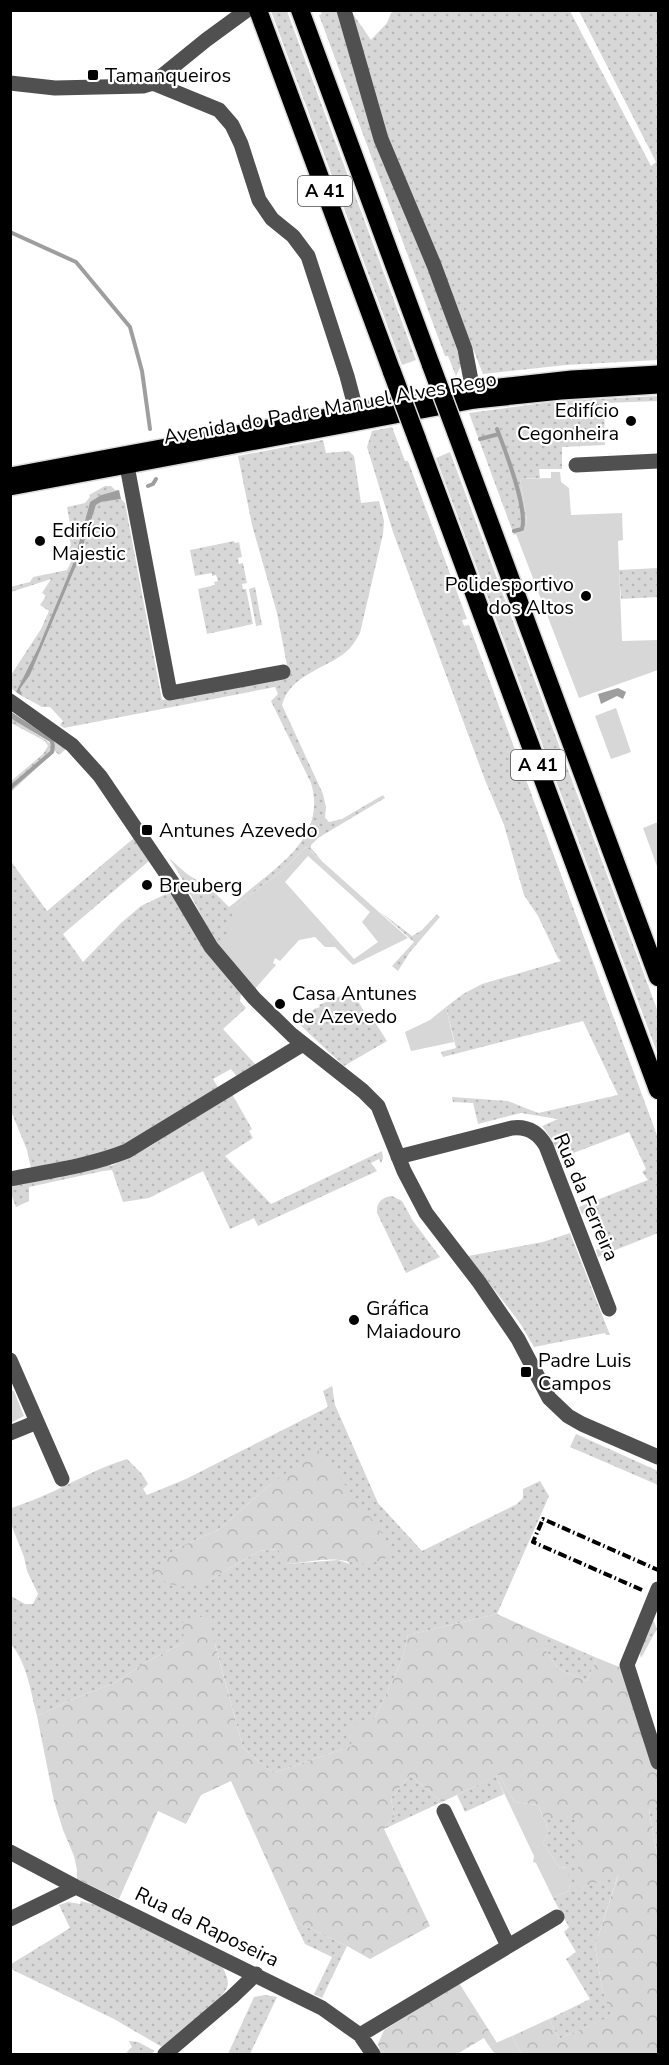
<svg xmlns="http://www.w3.org/2000/svg" width="669" height="2065" font-family="'Nunito Sans',sans-serif">
<style>
.grass{fill:url(#grass-dots);fill-rule:evenodd}
.forest{fill:url(#forest-crowns)}
.garden{fill:#d7d7d7;fill-rule:evenodd}
.water{fill:#9e9e9e}
.lines{fill:none;stroke-linecap:round;stroke-linejoin:round}
.stream{stroke:#9e9e9e;stroke-width:4}
.major-casing{stroke:#dbdbdb;stroke-width:18}
.highway-casing{stroke:#dbdbdb;stroke-width:21}
.minor{stroke:#505050;stroke-width:15}
.major{stroke:#000;stroke-width:15}
.highway{stroke:#000;stroke-width:18}
.rail{stroke:#000;stroke-width:4;stroke-dasharray:9 3 1.5 3;stroke-linecap:butt}
.highway-bridge-casing{stroke:#dbdbdb;stroke-width:21;stroke-linecap:butt}
.highway-bridge{stroke:#000;stroke-width:18}
.poi-dot{fill:#000;stroke:#fff;stroke-width:2}
.labels{text-anchor:middle;dominant-baseline:central;stroke-width:4.5;stroke-linejoin:round;paint-order:stroke}
.shield{fill:#fff;stroke:#4c4c4c;stroke-width:1.5}
.shield-label{font-size:18px;font-weight:bold;fill:#000}
.poi-label{font-size:20px;fill:#000;stroke:#fff;text-anchor:start}
.street-label{font-size:20px;fill:#000;stroke:#fff}
</style>
<defs>
<pattern id="grass-dots" width="8" height="8" patternUnits="userSpaceOnUse" patternTransform="scale(1.5)"><rect width="8" height="8" fill="#d7d7d7"/><path d="M2 2h.1M6 6h.1" fill="none" stroke="#b7b7b7" stroke-width="1.8" stroke-linecap="round"/></pattern>
<pattern id="forest-crowns" width="20" height="18" patternUnits="userSpaceOnUse" patternTransform="scale(1.5)"><rect width="20" height="18" fill="#d7d7d7"/><path d="M2 6a3 3 0 1 1 6 0M12 15a3 3 0 1 1 6 0" fill="none" stroke="#b7b7b7"/></pattern>
</defs>
<rect width="100%" height="100%" fill="#fff"/>
<path class="grass" d="M271,11H287L416,360L402,365Z
M320,11H339L462,364L456,376L448,356H445L319,15L322,14Z
M351,11L371,40L387,23L391,13L395,11H570L651,166L656,162L579,11H658V360L566,365L483,374L462,321L386,140Z
M658,396V401L604,403L605,445L562,447V469H539L540,478L520,479L527,521L523,531L514,535L469,413L559,401Z
M392,427L405,461H408L467,619L462,620L464,626L469,625L658,1138V1233L598,1257L596,1250L605,1246L592,1211L582,1214L579,1207L648,1180L642,1172L646,1169L629,1132L560,1158L551,1138L542,1126L558,1119L521,1113L478,1124L473,1103L453,1102L452,1097L508,1101L538,1113L618,1095L583,1021L443,1057L441,1052L456,1048L446,1007L463,994L482,984L561,961L558,958L538,916L524,895L504,825L485,780L393,532L367,447L372,431Z
M323,440L326,453L349,451L354,456L361,503L379,501L384,521L383,534L360,633C356,640 352,647 346,652C325,669 290,675 282,705L323,794L326,807L325,818L329,822L342,819L383,795L385,798L318,838L311,845V848L322,861L306,847L284,869L237,905L222,951C202,921 189,887 169,858L187,874L212,890L229,907C239,900 248,891 258,883C290,858 325,829 311,783L271,701L278,694L275,687L64,728L60,725L63,721L50,707H42L22,696L20,689L30,675L78,561L96,505L101,502L121,499L125,503L162,700L289,676L277,613L252,525L238,456Z
M450,452L658,1012V1055L436,458Z
M105,486H111L115,490H119L101,495L90,502L74,561L39,646L16,692L11,688V675L41,629L49,611L40,605L46,596L42,593L51,579L11,592L10,587L30,582L33,577L67,570L71,562L68,547L71,546L69,535L72,534L67,507L85,503L90,497L89,495Z
M234,541L235,543L239,542L242,557L238,558L239,564L243,563L247,583L242,584L243,589H246L253,624L207,634L198,589L215,585L214,582L218,581L216,575L212,576V573L195,576L190,550Z
M658,568V597L621,599L619,570Z
M255,587L262,625L256,626L249,589Z
M11,717L51,744L53,740L66,749L59,755L55,751L11,792L10,782L43,754L48,746L45,741L11,723Z
M134,838L149,861L63,934L83,962L121,923L141,906L170,892L205,951L241,994L240,1001L246,1008L223,1029L257,1066L238,1078L231,1069L213,1079L219,1089L136,1139L107,1152L31,1168L27,1150L11,1111L10,860L47,911Z
M379,911L412,936L422,930L437,914L440,917L410,952L398,971L392,966L414,942Z
M352,991L368,1018L371,1016L387,1041L344,1066L299,1024L314,1009L320,1007L319,1005Z
M232,1094L252,1129L249,1131L253,1138L225,1156L271,1204L382,1151L383,1158L381,1163L379,1159L371,1163L377,1171L258,1226L254,1218L230,1229L203,1171L149,1198L123,1202L112,1170L103,1171L29,1187V1201L16,1207L11,1194L12,1185L110,1165L111,1166L149,1147Z
M392,1196L402,1201L413,1221L440,1257L406,1273L377,1213C376,1203 382,1197 392,1196Z
M570,1233L610,1335H606L605,1333L534,1347L520,1323L468,1256L543,1242Z
M332,1386L335,1405L378,1503L422,1551L517,1504L523,1498V1489L540,1481L549,1496L497,1614L408,1635L402,1660L374,1720L352,1746L273,1773L243,1748L215,1644L185,1642L146,1662L116,1682L66,1702L37,1716C31,1693 27,1663 11,1644V1596L25,1604H33L38,1594L27,1571L24,1557L11,1524L10,1505L12,1508C25,1503 39,1498 52,1492C77,1480 101,1467 127,1459L142,1474L148,1484L143,1489L147,1495L186,1479L328,1407L323,1391ZM271,1484L350,1564L338,1560L287,1564L278,1549L259,1551L210,1580L175,1549L218,1530Z
M576,1434L658,1471V1485L570,1447Z
M653,1619L657,1629L641,1658L639,1650Z
M544,1635L597,1658L587,1681L558,1669L544,1647Z
M410,1775L442,1802L384,1829L394,1817L391,1798Z
M496,1776L504,1794L465,1812L457,1795Z
M658,1803V1860L649,1809Z
M544,1819H578V1888L618,1875L595,1946L602,1988L612,2016L559,2039L549,2019L590,1999L566,1959L576,1952L564,1932L569,1927L553,1898L570,1890L566,1867L560,1868L543,1843L549,1831Z
M81,1901L104,1907L222,1966C225,1972 228,1978 228,1984C226,2000 176,2036 162,2047L114,2019L11,1969V1964L70,1928L59,1905L68,1902L80,1904Z
M294,1921L347,1946L322,1998L314,1994L332,1957L305,1944Z
M265,1995L277,1997L250,2054H228L254,1997Z
M129,2041L138,2042L155,2051L151,2054H125L132,2047Z"/>
<path class="forest" d="M318,1450L377,1526L389,1545V1556C369,1568 360,1563 339,1560C323,1558 303,1563 286,1564L278,1549L259,1551L210,1580L187,1587L169,1584L151,1573L175,1549L218,1530L271,1484Z
M497,1614L544,1635V1647L558,1669L587,1681L597,1658L622,1668L658,1774V1803L649,1810L658,1860V2054H519L521,2053L512,2036L549,2019L559,2039L611,2016L602,1988L595,1946L618,1876L578,1888V1819H544L538,1805L514,1802L499,1775L442,1802L410,1775L391,1798L394,1817L384,1829L430,1926L370,1959L347,1946L294,1921L231,1781L201,1795L186,1824L158,1811L119,1899L77,1879V1870L74,1856L63,1830L54,1801L37,1716L66,1702L116,1682L146,1662L185,1642L181,1623L207,1615L243,1748L273,1773L352,1746L347,1726L374,1720L402,1660L408,1635Z
M459,1983L497,2043L489,2046L484,2038L457,2054H381L378,2044L384,2030Z"/>
<path class="garden" d="M551,472H560L561,482L569,488L571,515L622,513L623,540L618,541L622,641L658,640V670L579,698L516,534L523,531L527,521L520,479L551,478Z
M616,708L631,752L611,759L595,716Z
M658,822V869L643,828Z
M306,847L408,938L353,965L335,947H325L315,937L299,940L280,961L275,958L273,963L276,965L254,990L222,951L231,918L237,905L284,869ZM308,856L370,912L362,922L378,942L354,959L285,882Z
M446,1007L454,1042L411,1051L405,1032L430,1020Z
M10,1390L14,1391L24,1416L11,1423Z
M499,1775L514,1802L538,1805L549,1831L543,1843L560,1868L567,1867L570,1890L553,1898L536,1863L533,1862L534,1856L496,1776Z
M512,2036L521,2053L495,2054L489,2046Z"/>
<path class="water" d="M119,490L121,499L101,502L96,505L78,561L30,675L20,689L22,696L16,692L39,646L74,561L90,502L101,495Z
M618,688L626,692L623,699L617,696L601,704L598,694Z
M10,711L53,740L54,745L53,746L50,742L12,719Z"/>
<g class="lines">
<path class="stream" d="M10,232L76,262L130,327L142,371L150,429
M497,429C505,450 528,508 522,529L514,531
M480,439L499,434
M148,486L153,484L156,479
M10,788L52,752L53,746L52,742"/>
<g class="major-casing">
<path id="major" d="M10,475L473,389L572,378L658,373
M10,488L475,401L561,392L658,386"/>
</g>
<g class="highway-casing">
<path id="highway" d="M258,10L392,372
M300,10L431,365
M456,432L658,977
M417,439L658,1090"/>
</g>
<path class="minor" d="M344,10L381,139L434,265L465,349L475,401
M10,83L55,88L143,86L153,83L206,40L247,10
M153,83L219,110L232,125L241,144L259,200L272,219L293,236L308,256L347,376L356,410
M576,465L658,461
M127,466L170,693L283,672
M10,701L72,745L100,776L176,888L211,947L254,998L292,1035L363,1091L378,1106L404,1171L426,1213L479,1282L518,1339L549,1398L568,1416L582,1424L658,1457
M398,1157L512,1128C527,1126 538,1132 546,1146L609,1309
M10,1179C50,1171 89,1166 127,1151L303,1044
M10,1360L62,1479
M10,1433L37,1422
M658,1589L627,1665L658,1762
M444,1811L508,1946
M10,1852L76,1887L322,2008L360,2035L373,2054
M10,1919L76,1887
M360,2035L557,1917
M165,2054L232,1997L256,1974"/>
<use href="#major" class="major"/>
<use href="#highway" class="highway"/>
<path class="rail" d="M642,1590L533,1542L543,1519L658,1570"/>
<g class="highway-bridge-casing">
<path id="highway-bridge" d="M431,365L456,432
M392,372L417,439"/>
</g>
<use href="#highway-bridge" class="highway-bridge"/>
</g>
<g class="poi-dot">
<rect x="87" y="69" width="12" height="12" rx="3"/>
<circle cx="631" cy="421" r="6"/>
<circle cx="40" cy="541" r="6"/>
<circle cx="586" cy="596" r="6"/>
<rect x="141" y="824" width="12" height="12" rx="3"/>
<circle cx="147" cy="885" r="6"/>
<circle cx="280" cy="1004" r="6"/>
<circle cx="354" cy="1320" r="6"/>
<rect x="520" y="1366" width="12" height="12" rx="3"/>
</g>
<g class="labels">
<g class="shield">
<rect x="298" y="176" width="54" height="30" rx="4.5"/>
<rect x="511" y="750" width="54" height="30" rx="4.5"/>
</g>
<g class="shield-label">
<text x="325" y="191">A 41</text>
<text x="538" y="765">A 41</text>
</g>
<g class="poi-label">
<text x="105" y="75">Tamanqueiros</text>
<text x="619" y="410" text-anchor="end">Edifício<tspan x="619" dy="23">Cegonheira</tspan></text>
<text x="52" y="530">Edifício<tspan x="52" dy="23">Majestic</tspan></text>
<text x="574" y="584" text-anchor="end">Polidesportivo<tspan x="574" dy="23">dos Altos</tspan></text>
<text x="159" y="830">Antunes Azevedo</text>
<text x="159" y="885">Breuberg</text>
<text x="292" y="993">Casa Antunes<tspan x="292" dy="23">de Azevedo</tspan></text>
<text x="366" y="1308">Gráfica<tspan x="366" dy="23">Maiadouro</tspan></text>
<text x="538" y="1360">Padre Luis<tspan x="538" dy="23">Campos</tspan></text>
</g>
<g class="street-label">
<text transform="translate(330 408) rotate(-10)">Avenida do Padre Manuel Alves Rego</text>
<text transform="translate(586 1197) rotate(67)">Rua da Ferreira</text>
<text transform="translate(207 1927) rotate(26)">Rua da Raposeira</text>
</g>
</g>
<rect width="669" height="2065" fill="none" stroke="#000000" stroke-width="24"/>
</svg>
